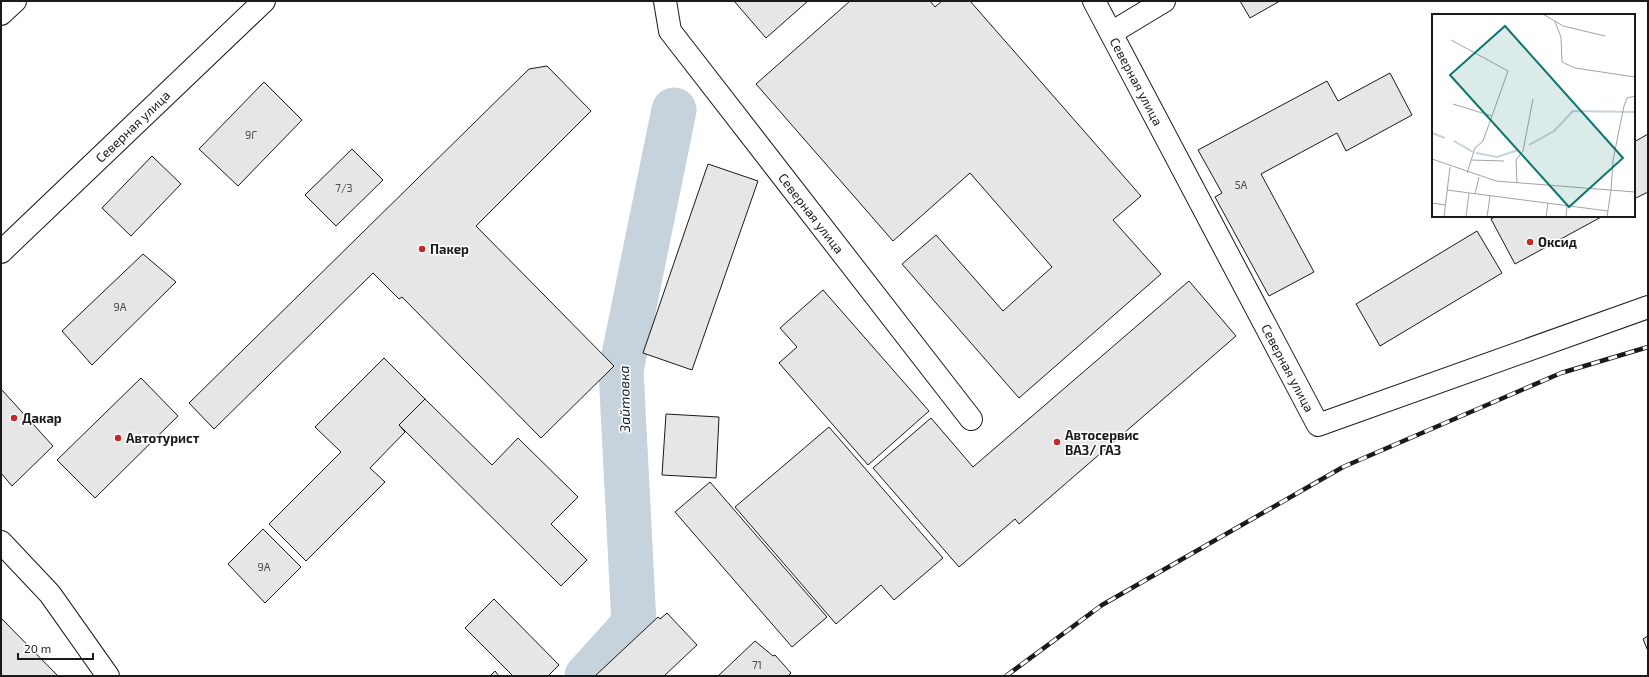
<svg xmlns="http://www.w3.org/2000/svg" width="1649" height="677" font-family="'Exo 2',sans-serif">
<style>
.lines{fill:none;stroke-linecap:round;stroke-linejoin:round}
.river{stroke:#c6d2dc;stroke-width:45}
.building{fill:#e6e6e6;stroke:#1a1a1a}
.minor-casing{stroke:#1a1a1a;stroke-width:24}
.major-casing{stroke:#1a1a1a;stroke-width:24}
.minor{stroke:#fff;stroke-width:22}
.major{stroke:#fff;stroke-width:22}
.rail-casing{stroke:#1a1a1a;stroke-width:4.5}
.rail{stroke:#fff;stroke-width:3;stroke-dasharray:9;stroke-linecap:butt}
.poi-dot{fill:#c62828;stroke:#fff;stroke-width:1.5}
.labels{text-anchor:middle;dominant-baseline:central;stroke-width:3;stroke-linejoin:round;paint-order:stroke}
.number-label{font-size:11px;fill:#4d4d4d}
.street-label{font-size:13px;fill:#1a1a1a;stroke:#fff}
.poi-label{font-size:13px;font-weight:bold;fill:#1a1a1a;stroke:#fff;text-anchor:start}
.water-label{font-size:14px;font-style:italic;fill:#1a1a1a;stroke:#fff}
.inset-river{fill:none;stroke:#c6d2dc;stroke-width:2}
.inset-road{fill:none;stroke:#a3a3a3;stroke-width:1}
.view{fill:#0f766e;fill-opacity:0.15;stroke:#0f766e;stroke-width:2}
.inset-edge{fill:none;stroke:#1a1a1a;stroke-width:2}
</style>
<rect width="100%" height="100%" fill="#fff"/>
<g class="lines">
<path class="river" d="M587,676L634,624L621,370L674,110"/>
</g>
<path class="building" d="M734,1H808L766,38Z
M850,1H930L935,7L942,1H970L1141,196L1113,220L1161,274L1019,398L902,264L936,235L1003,311L1052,267L970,173L893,241L756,84Z
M1240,1H1280L1250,18Z
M547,66L591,111L476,226L614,366L541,438L402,297L399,299L373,273L214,429L189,403L529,69Z
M1390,73L1412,115L1346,151L1337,133L1261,174L1314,272L1269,296L1215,197L1222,193L1198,150L1327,81L1338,101Z
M264,82L302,120L238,186L199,149Z
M1648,134V192L1634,199V142Z
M352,149L383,180L336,226L305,195Z
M152,156L181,184L131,236L102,208Z
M708,164L758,181L692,370L643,353Z
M1497,216H1603L1515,264L1491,219Z
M1477,231L1502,273L1380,346L1356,304Z
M143,254L176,282L92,365L62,331Z
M1189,281L1236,336L1019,524L1015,519L959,567L873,468L931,418L973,467Z
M823,290L929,411L868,465L779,363L797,347L780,328Z
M384,358L425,399L399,425L405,432L370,468L385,482L306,561L269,524L341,452L315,427Z
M141,378L178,416L95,498L57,460Z
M1,389L53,446L12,486L1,473Z
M425,399L492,465L518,438L578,497L551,524L587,560L561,586L399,425Z
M666,414L719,417L716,478L662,475Z
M829,427L943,558L894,600L881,585L836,624L735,507Z
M710,482L827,617L792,647L675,512Z
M263,529L301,567L265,603L228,564Z
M494,599L559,665L548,676H513L465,628Z
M667,613L697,645L664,676H595L658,617L660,619Z
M1,618L58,676H1Z
M1648,636V651L1643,639Z
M755,641L773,656L775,655L791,673L788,676H718Z
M495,671L499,676H490Z"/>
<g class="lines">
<g class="minor-casing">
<g id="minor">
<path id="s1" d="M665,1L670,31L971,419"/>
<path id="s2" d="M1094,1L1318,425L1648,307"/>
<path d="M1,14L15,1"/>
<path d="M1111,33L1164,1"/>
<path d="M1,542L50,594L108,676"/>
</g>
</g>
<g class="major-casing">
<g id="major">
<path id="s3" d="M1,252L264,1"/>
</g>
</g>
<use href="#minor" class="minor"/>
<use href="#major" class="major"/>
<g class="rail-casing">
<path id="rail" d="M1006,676L1102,605L1343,467L1561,373L1648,347"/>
</g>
<use href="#rail" class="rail"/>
</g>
<g class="poi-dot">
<circle cx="1530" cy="242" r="4"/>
<circle cx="422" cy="249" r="4"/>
<circle cx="14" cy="418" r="4"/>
<circle cx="118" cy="438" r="4"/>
<circle cx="1057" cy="442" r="4"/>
</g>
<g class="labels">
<g class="number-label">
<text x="251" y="134">9Г</text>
<text x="1241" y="184">5А</text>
<text x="344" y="187">7/3</text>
<text x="120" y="306">9А</text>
<text x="264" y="566">9А</text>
<text x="757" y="664">71</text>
</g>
<g class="street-label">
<text stroke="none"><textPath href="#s2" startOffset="91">Северная улица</textPath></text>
<text stroke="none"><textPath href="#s3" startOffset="182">Северная улица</textPath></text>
<text stroke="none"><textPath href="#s1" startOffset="261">Северная улица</textPath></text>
<text stroke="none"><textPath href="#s2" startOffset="415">Северная улица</textPath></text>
</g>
<g class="poi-label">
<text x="1538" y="242">Оксид</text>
<text x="430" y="249">Пакер</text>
<text x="22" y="418">Дакар</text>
<text x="1065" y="435">Автосервис<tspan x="1065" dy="15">ВАЗ/ ГАЗ</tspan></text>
<text x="126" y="438">Автотурист</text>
</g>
<g class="water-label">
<text transform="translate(624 399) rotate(-91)">Зайтовка</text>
</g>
</g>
<g transform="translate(1432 14)">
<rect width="203" height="203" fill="#fff"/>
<path class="inset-river" d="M0,119L13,124M22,127L41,138M97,131L122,117L141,97L203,98M44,139L65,143L86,136"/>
<path class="inset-road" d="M111,0L131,12L173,22M123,8L129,23L130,48L143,54L203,63M19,26L76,57L51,127L43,134L35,159M21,90L60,102M0,145L64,167L203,178M39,146L72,147M85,169L84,146L91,137L101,85M15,176L176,197M179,176L181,146L192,92L195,84L203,82M43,180L47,163M0,189L13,191M135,192L134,202L138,203M12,203L18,153M34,203L37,179M55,203L58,182M114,203L116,189M175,203L179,176"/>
<path class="view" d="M73,12L191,144L137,193L18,61Z"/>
<rect width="203" height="203" class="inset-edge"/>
</g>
<rect width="1649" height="677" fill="none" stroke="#1a1a1a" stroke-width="4"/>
<path d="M18 653v6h75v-6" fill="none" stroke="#1a1a1a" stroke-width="2"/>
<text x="24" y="653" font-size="12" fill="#1a1a1a" stroke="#ffffff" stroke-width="3" paint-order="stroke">20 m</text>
</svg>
